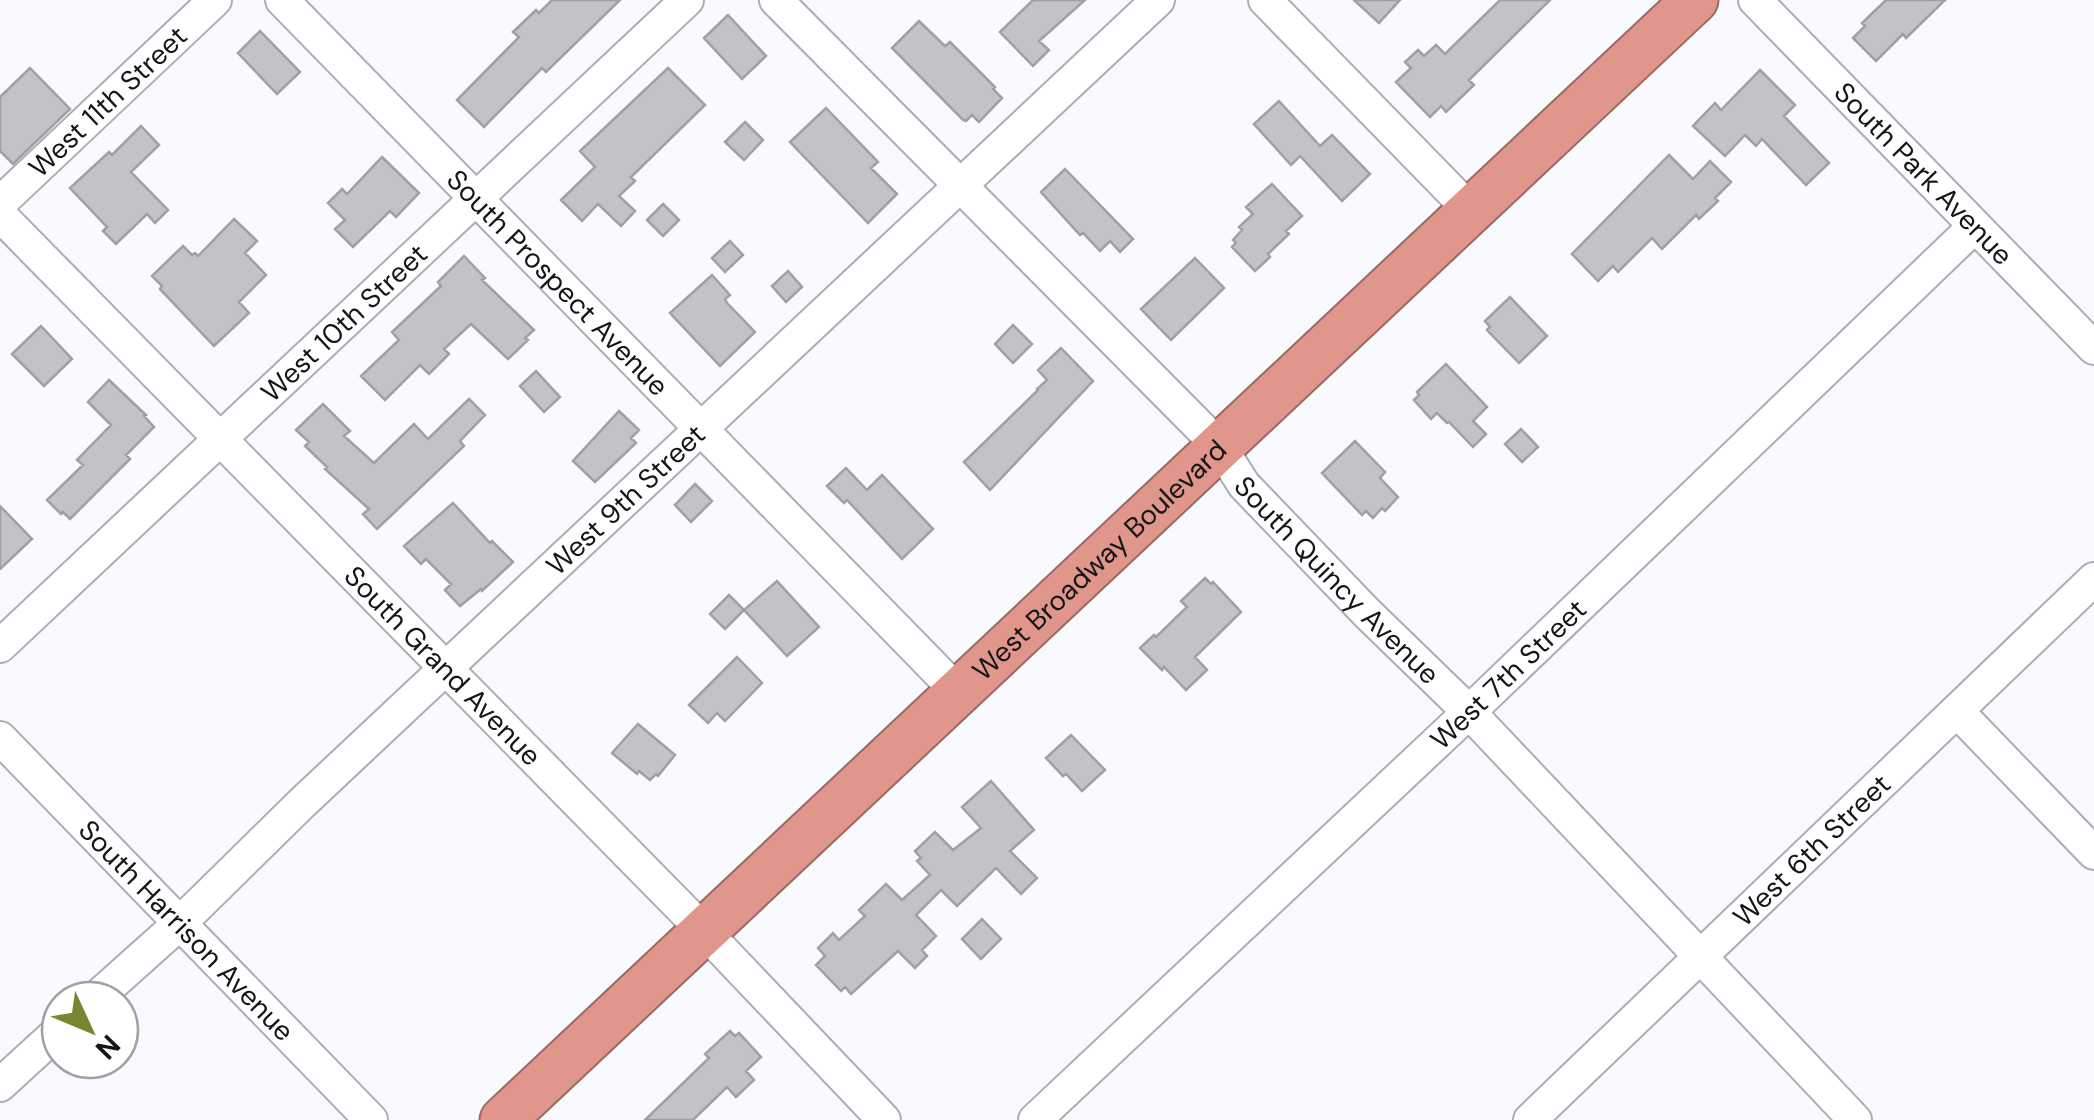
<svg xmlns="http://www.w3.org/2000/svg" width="2094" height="1120" font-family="'DM Sans',sans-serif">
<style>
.building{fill:#c5c1c8;stroke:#a29ea5;stroke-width:2.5}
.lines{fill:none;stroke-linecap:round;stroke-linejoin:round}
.minor-casing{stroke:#aaadb3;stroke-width:36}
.highway-casing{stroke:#996962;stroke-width:49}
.minor{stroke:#fff;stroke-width:32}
.highway{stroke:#e0968a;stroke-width:45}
.labels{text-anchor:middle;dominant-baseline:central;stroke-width:9;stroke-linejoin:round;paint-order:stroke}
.street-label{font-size:28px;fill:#141518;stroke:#fff}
</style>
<rect width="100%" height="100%" fill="#f9faff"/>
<path class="building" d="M552,0H620L546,72L542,68L484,127L457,100L519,37L513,32L536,10L539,13Z
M1033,0H1085L1039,41L1049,50L1033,66L1000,32Z
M1354,0H1400L1379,23Z
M1500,0H1550L1469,80L1474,85L1446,112L1441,106L1430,117L1396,82L1411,68L1405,62L1418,50L1424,56L1436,45L1445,54Z
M1886,0H1945L1906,38L1903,34L1876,61L1853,38L1865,26L1862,23Z
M728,15L766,56L742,79L704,38Z
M919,21L945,46L950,42L995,87L993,89L1002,98L979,122L972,115L966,121L963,120L892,48Z
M260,31L300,72L277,94L238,53Z
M30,68L70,109L13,164L0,151V97Z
M668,68L705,105L631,177L635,181L619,196L635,211L621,226L598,204L582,221L561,200L595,167L580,151Z
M1760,70L1795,105L1784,116L1829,163L1806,185L1762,139L1756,146L1745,135L1725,156L1693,126L1715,103L1721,110Z
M1279,101L1320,146L1332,135L1370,174L1342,201L1300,156L1291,165L1254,124Z
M826,108L878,162L871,168L897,194L868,223L790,142Z
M745,122L763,140L744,160L725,142Z
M141,126L159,145L131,172L168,210L155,223L147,214L116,244L103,231L107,227L70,188L109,152L112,155Z
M1669,155L1693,179L1710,161L1731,182L1715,198L1718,201L1699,219L1696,215L1662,249L1652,238L1618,272L1613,266L1598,281L1572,254Z
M382,157L419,193L396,217L390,211L353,247L335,229L345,220L328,203L342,189L347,194Z
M1065,169L1133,239L1120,252L1110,241L1100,251L1083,233L1080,235L1041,192Z
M1272,184L1302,216L1286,231L1289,234L1268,254L1270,257L1255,271L1232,247L1236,243L1233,240L1242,230L1239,227L1253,214L1246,207Z
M663,204L679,220L663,236L647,220Z
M234,219L257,241L245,253L266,275L239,302L249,313L214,346L160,289L162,286L152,276L183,246L192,255L195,253L198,256Z
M730,241L743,255L725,272L712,258Z
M464,256L485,278L482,280L534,330L525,338L528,340L508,359L471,324L444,349L449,354L429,374L420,365L385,400L361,376L399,340L392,332L441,286L438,282Z
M1195,258L1224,288L1171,340L1141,309Z
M788,271L802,287L786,302L772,286Z
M712,275L730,295L725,299L727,303L755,332L720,366L670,313Z
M1510,297L1547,336L1519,363L1487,330L1490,327L1485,321Z
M1013,325L1032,344L1013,363L995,344Z
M41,326L72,359L44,386L12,354Z
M1061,348L1093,381L990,490L964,462L1038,390L1037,389L1047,380L1038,370Z
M1446,364L1487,407L1473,421L1486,434L1473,447L1449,422L1447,423L1437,413L1431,419L1414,400L1419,395L1417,392Z
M536,371L560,397L544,412L520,386Z
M109,380L146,415L144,416L154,427L126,455L130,459L70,519L63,512L61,514L47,500L83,465L77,460L111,425L88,402Z
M469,399L485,415L460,441L464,446L377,529L363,514L369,509L325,469L327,467L305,446L309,442L296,430L323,404L350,431L344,436L374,463L414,424L428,439Z
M619,411L639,430L631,438L636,443L595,482L573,461Z
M1521,429L1538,447L1522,462L1505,444Z
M1355,441L1385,472L1380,478L1398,497L1385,511L1382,508L1373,518L1366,511L1362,515L1322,473Z
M846,468L867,490L882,475L933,529L902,559L847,500L844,503L827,486Z
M695,484L712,501L691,522L675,505Z
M453,503L490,543L492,541L513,562L482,591L481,589L460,606L445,590L451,584L426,559L421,564L404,546Z
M0,506L32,539L0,569Z
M1205,578L1211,584L1213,582L1241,612L1195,657L1207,670L1186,690L1164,667L1162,670L1140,648L1154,635L1156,637L1187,607L1181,601Z
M777,581L819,627L787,656L744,610Z
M729,595L744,610L725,629L710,614Z
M737,657L762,683L725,721L717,713L708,723L689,705Z
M638,724L675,755L658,776L656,774L650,780L639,771L637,774L612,753Z
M1071,735L1105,770L1082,791L1066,774L1063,776L1046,758Z
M991,781L1034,830L1010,851L1037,878L1021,894L996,868L957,906L941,890L916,915L936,936L922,950L927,956L915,968L898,951L851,994L845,987L841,991L816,965L825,956L818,948L833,933L839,940L865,916L859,910L886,884L902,900L930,875L917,861L921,858L915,851L935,832L953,850L981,828L962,807Z
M982,919L1001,939L981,959L962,939Z
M730,1031L735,1036L739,1033L761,1057L746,1071L754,1080L736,1097L727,1087L693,1120H645L709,1058L705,1054Z"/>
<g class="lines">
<g class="minor-casing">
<g id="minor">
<path id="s1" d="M282,0L958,692"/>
<path id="s2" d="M776,0L1220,447L1244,485L1367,613L1469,712L1855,1120"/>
<path d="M1265,0L1471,211"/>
<path id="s3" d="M1755,0L2094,348"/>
<path id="s4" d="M0,203L215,0"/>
<path id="s5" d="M0,215L704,931L884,1120"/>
<path id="s6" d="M0,646L687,0"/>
<path d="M1957,711L2094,853"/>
<path id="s7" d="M0,738L371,1120"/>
<path id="s8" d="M94,1000L179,924L301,804L1158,0"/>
<path d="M0,1085L60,1030"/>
<path id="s9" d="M1035,1120L1469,712L1975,226"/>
<path id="s10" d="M1530,1120L2094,579"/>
</g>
</g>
<g class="highway-casing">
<g id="highway">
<path id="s11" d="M503,1120L1695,0"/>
</g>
</g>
<use href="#minor" class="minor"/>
<use href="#highway" class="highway"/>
</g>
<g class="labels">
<g class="street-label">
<text stroke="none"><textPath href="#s4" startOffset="148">West 11th Street</textPath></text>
<text stroke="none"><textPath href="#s3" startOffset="242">South Park Avenue</textPath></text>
<text stroke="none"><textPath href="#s1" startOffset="395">South Prospect Avenue</textPath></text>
<text stroke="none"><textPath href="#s6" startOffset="472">West 10th Street</textPath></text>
<text stroke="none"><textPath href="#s8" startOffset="730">West 9th Street</textPath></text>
<text stroke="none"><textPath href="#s11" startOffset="818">West Broadway Boulevard</textPath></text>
<text stroke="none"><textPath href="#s2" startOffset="808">South Quincy Avenue</textPath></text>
<text stroke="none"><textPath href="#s5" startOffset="632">South Grand Avenue</textPath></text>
<text stroke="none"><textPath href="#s9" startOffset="650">West 7th Street</textPath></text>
<text stroke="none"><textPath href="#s10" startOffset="390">West 6th Street</textPath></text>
<text stroke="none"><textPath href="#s7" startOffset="268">South Harrison Avenue</textPath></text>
</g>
</g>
<g transform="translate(90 1030) rotate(134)"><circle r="48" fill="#ffffff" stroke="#a1a1a3" stroke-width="2.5"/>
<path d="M0-8L18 38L0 25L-18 38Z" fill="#7b8633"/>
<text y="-15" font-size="28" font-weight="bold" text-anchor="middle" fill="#141518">N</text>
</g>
</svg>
